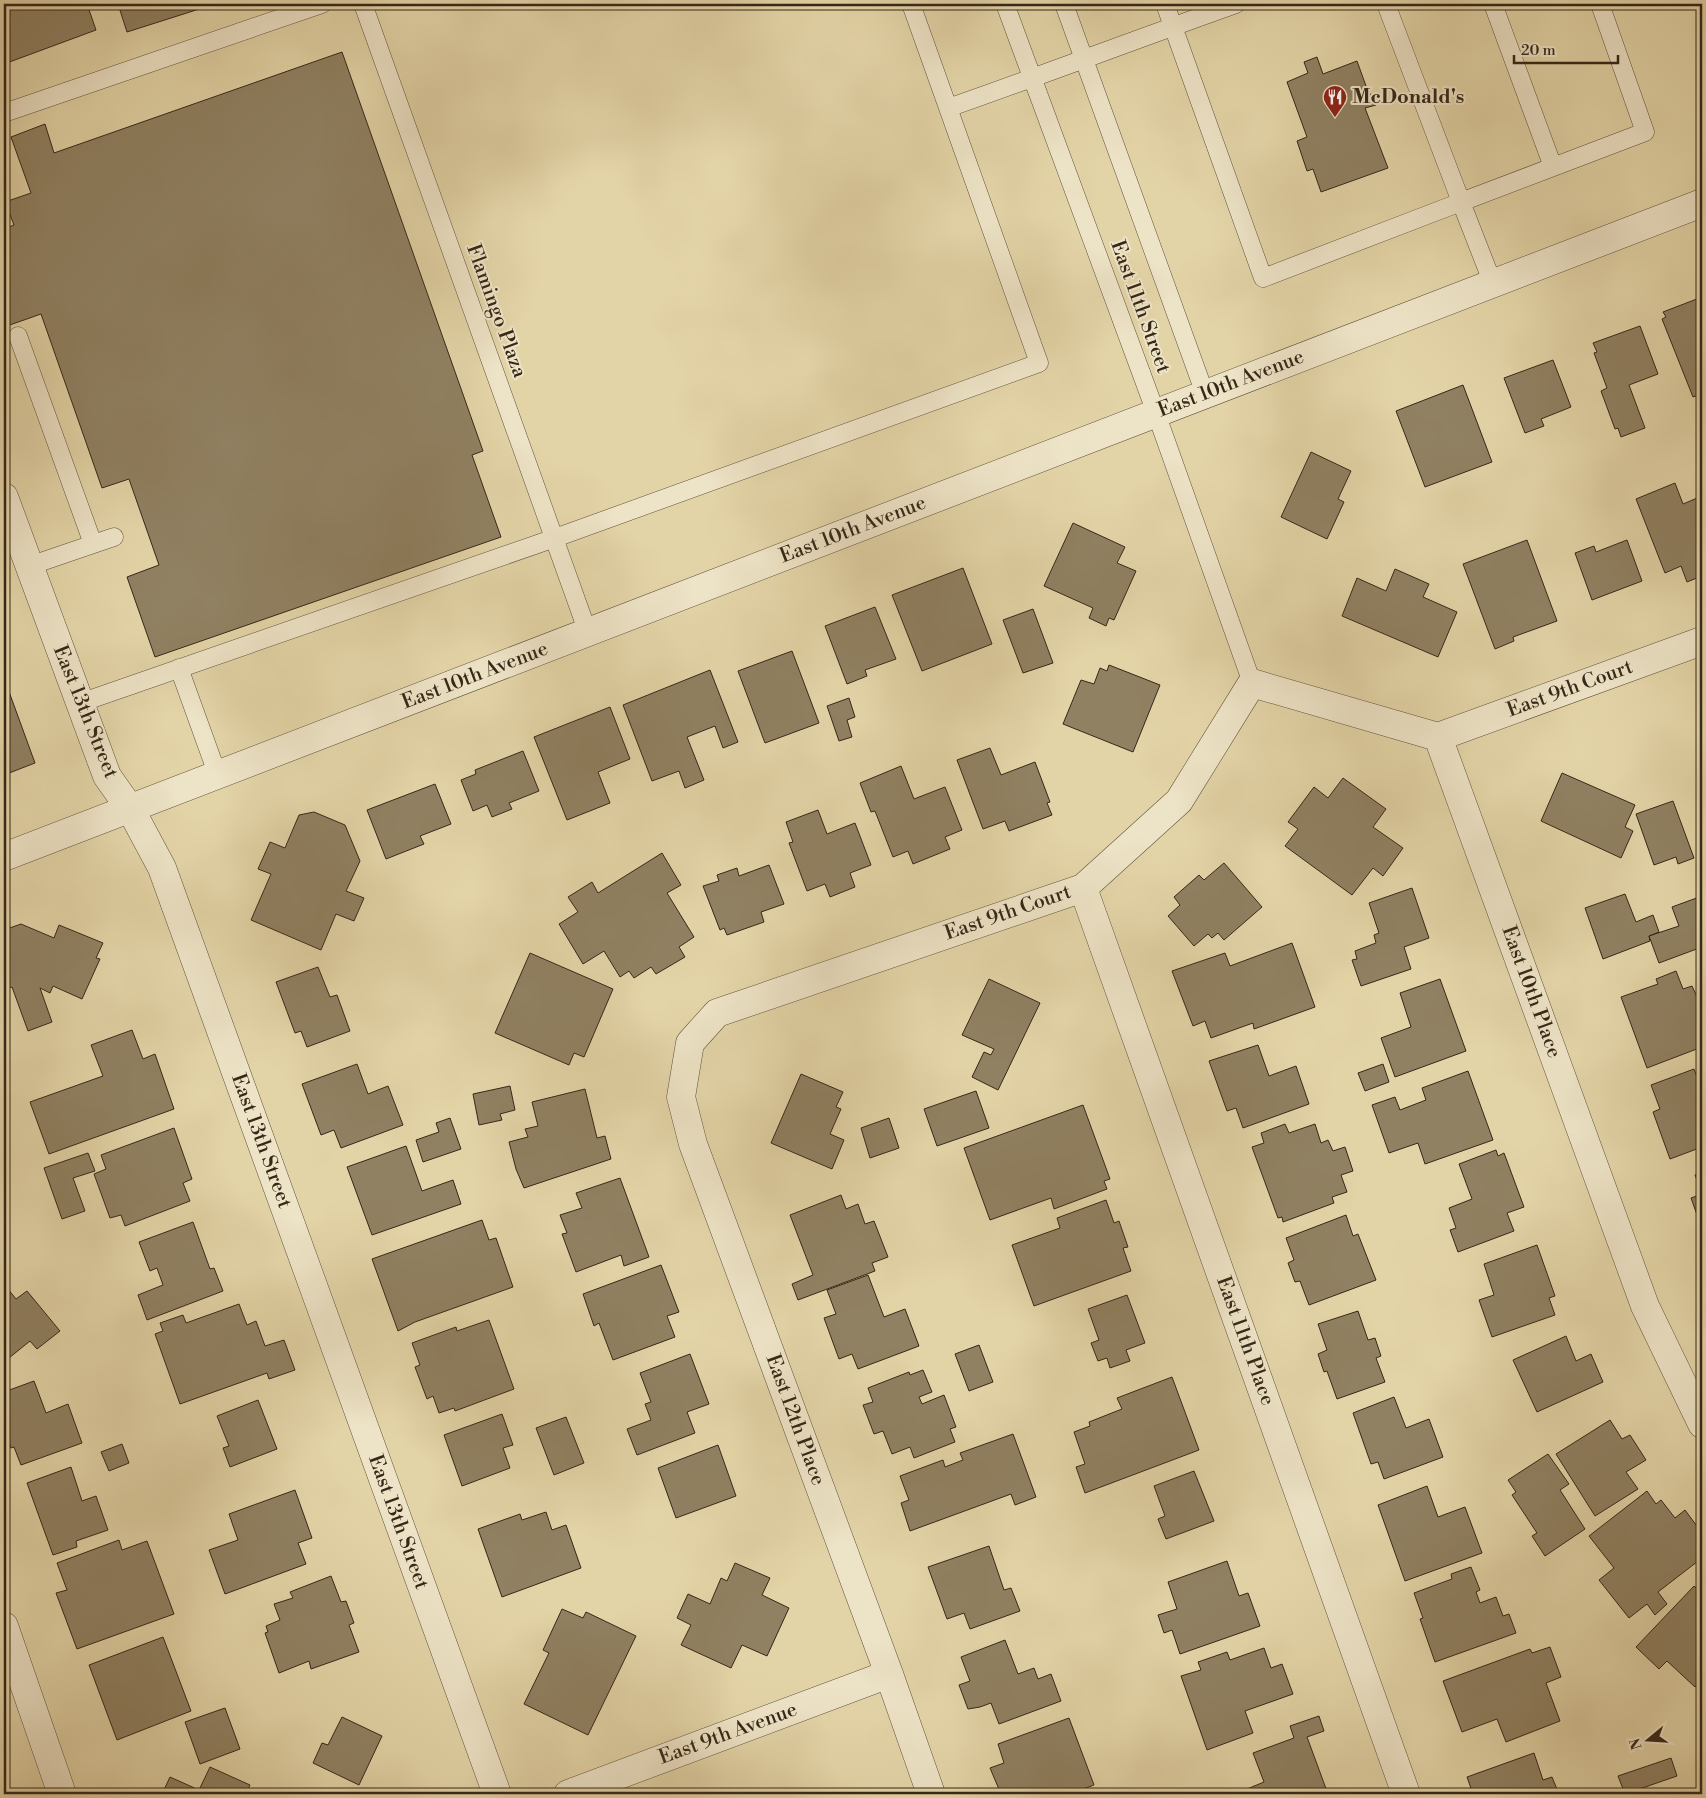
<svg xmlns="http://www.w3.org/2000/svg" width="1706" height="1798" font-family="'Libre Bodoni',serif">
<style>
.building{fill:#908162;stroke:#362718}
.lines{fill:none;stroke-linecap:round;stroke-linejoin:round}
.service-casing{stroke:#61523c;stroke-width:19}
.minor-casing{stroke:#61523c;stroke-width:29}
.tertiary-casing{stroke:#61523c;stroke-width:29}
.service{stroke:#ede3c6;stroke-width:18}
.minor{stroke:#ede3c6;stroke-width:28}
.tertiary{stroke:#ede3c6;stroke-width:28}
.labels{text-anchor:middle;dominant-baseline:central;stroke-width:4;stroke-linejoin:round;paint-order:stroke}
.poi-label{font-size:20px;font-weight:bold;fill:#362718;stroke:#ede3c6;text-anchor:start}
.street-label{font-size:20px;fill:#362718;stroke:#ede3c6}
</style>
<rect width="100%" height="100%" fill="#e3d4a7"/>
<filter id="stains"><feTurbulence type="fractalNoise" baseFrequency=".004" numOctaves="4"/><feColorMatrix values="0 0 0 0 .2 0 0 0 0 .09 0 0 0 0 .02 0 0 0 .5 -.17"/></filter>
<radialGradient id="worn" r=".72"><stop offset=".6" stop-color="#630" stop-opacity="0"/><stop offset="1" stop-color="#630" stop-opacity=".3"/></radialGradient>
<path class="building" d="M4,4H87L96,30L4,64Z
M118,4H215L127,32Z
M342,52L483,451L472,455L501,537L155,657L127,577L159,565L129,479L102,488L41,314L4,327V229L14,225L5,202L31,193L11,137L45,124L54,153Z
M1317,57L1323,74L1357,61L1366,86L1376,105L1365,108L1388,168L1321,192L1313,169L1307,171L1297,141L1307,137L1287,82L1308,73L1304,62Z
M1702,297V394L1693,397L1662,319L1666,317L1663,312Z
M1640,326L1658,374L1629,385L1645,428L1621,437L1618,428L1615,429L1601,391L1607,388L1594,353L1597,352L1593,343Z
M1553,360L1571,407L1541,419L1544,426L1525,433L1504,378Z
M1463,385L1492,462L1425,487L1396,411Z
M1311,452L1351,471L1338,499L1344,502L1327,539L1281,517Z
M1675,483L1683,504L1702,496V576L1687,582L1681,566L1665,573L1636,499Z
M1073,523L1125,547L1117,563L1136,571L1114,620L1109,618L1106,626L1089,618L1093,608L1044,586Z
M1527,540L1557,621L1513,637L1514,641L1495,649L1463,564Z
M1627,540L1642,581L1592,600L1575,553L1594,546L1596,552Z
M963,568L992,644L922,671L892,595Z
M1395,569L1429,584L1423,597L1457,612L1438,657L1342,616L1357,578L1386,591Z
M875,607L896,659L865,670L867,676L847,684L825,626Z
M1033,609L1053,663L1023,673L1003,620Z
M792,651L819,723L765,743L738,671Z
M1109,665L1160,685L1133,752L1063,724L1081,680L1094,684L1100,668L1107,671Z
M710,670L738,742L723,748L715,726L687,737L704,780L685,788L679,771L652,781L623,705Z
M4,678L35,763L4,775Z
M849,698L855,717L847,720L852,737L839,741L827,706Z
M610,707L630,759L598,772L610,803L567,820L534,737Z
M990,748L1001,775L1035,762L1050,802L1047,803L1052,815L1009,831L1005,821L983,829L957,760Z
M523,751L539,791L509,803L512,809L492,817L487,805L473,811L461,780L476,774L475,770Z
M901,766L914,799L945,787L962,830L945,837L950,849L913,864L908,851L893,857L875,811L871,812L860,783Z
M1562,773L1635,805L1625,827L1633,831L1621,858L1541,821Z
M1343,778L1386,809L1373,827L1403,848L1383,876L1373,868L1352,895L1285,846L1298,829L1288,822L1314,787L1328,798Z
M435,784L451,824L420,836L424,844L386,859L367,810Z
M1673,801L1694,858L1678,864L1676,857L1654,865L1636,814Z
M818,810L827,834L855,823L871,865L850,873L855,887L830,897L825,884L807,891L789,843L793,842L786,822Z
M314,812L345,825L360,861L346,891L364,898L354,921L336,914L321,950L251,920L271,874L258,869L270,842L285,848L299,815Z
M662,853L681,885L667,893L694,937L679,947L685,957L656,974L651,967L634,978L629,971L620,977L604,951L583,964L559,924L578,912L568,897L592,882L598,893Z
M1224,863L1262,907L1224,940L1218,933L1212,938L1208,934L1194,946L1168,916L1180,905L1174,897L1199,875L1204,880Z
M769,865L784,904L761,912L764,922L727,935L724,928L720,930L703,886L719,881L717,875L737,868L739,876Z
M1412,888L1429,938L1404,947L1411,969L1361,986L1352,960L1357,959L1355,951L1376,943L1374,935L1379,933L1369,903Z
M1625,894L1636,922L1653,915L1659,932L1649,936L1650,941L1603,959L1585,908Z
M1702,896V947L1659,963L1649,936L1679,926L1672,907Z
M21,924L54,938L59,925L103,943L96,958L100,959L82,999L53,986L50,993L40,988L52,1022L28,1031L12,987L4,990V930Z
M1292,943L1315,1007L1254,1029L1253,1023L1211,1038L1205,1021L1193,1026L1172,971L1225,953L1230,966Z
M530,953L613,989L584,1057L574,1053L569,1065L495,1033Z
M318,967L330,997L337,995L350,1031L307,1047L301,1031L295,1033L276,982Z
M1676,971L1683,989L1692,986L1697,997L1702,995V1047L1647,1068L1621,997L1658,984L1656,979Z
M989,979L1040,1003L998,1090L972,1077L984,1052L991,1055L994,1049L962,1035Z
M1440,979L1466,1051L1395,1077L1381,1038L1411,1027L1400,993Z
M132,1030L143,1059L155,1054L174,1109L49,1154L30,1102L103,1076L91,1045Z
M1258,1045L1269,1076L1296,1066L1309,1104L1243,1128L1236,1108L1227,1111L1209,1061Z
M357,1064L368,1094L388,1086L403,1125L341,1148L334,1130L321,1135L302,1084Z
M1383,1064L1389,1082L1365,1091L1358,1073Z
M1694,1069L1697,1077L1702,1075V1147L1670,1159L1653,1112L1660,1109L1651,1085Z
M1468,1071L1493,1140L1425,1164L1418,1143L1389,1153L1372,1105L1395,1097L1400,1110L1426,1100L1422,1088Z
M801,1074L843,1092L836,1107L841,1109L830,1134L844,1140L832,1169L771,1143Z
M510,1086L515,1110L500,1114L502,1120L479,1125L473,1094Z
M585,1089L597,1138L605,1136L611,1159L524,1188L516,1169L509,1142L528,1137L525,1129L538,1126L532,1102Z
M976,1091L989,1128L937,1146L924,1109Z
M1083,1105L1110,1179L1104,1181L1107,1189L1054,1209L1051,1198L990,1220L964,1148Z
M450,1118L461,1149L423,1162L416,1140L439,1132L436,1123Z
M889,1118L899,1148L870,1158L861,1128Z
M1285,1124L1289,1133L1315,1124L1321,1143L1328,1140L1333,1151L1345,1147L1353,1171L1341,1175L1347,1192L1332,1197L1334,1203L1283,1222L1282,1217L1278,1218L1252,1147L1264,1143L1261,1133Z
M174,1128L192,1179L183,1183L190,1201L125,1226L121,1215L110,1218L94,1174L106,1169L101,1155Z
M406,1146L422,1191L453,1180L461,1204L372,1235L347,1167Z
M1496,1150L1498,1156L1504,1153L1524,1207L1507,1213L1514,1231L1458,1252L1450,1230L1456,1228L1449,1208L1472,1199L1459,1164Z
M88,1153L95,1171L73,1178L85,1211L62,1219L44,1168Z
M1702,1172V1226H1701L1691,1198L1702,1194L1695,1175Z
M620,1178L649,1257L624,1266L621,1255L576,1272L562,1234L567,1233L560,1215L582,1208L576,1193Z
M841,1195L846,1209L858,1204L865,1224L874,1221L888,1257L872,1263L875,1271L798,1300L792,1284L813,1275L790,1215Z
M1106,1200L1114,1223L1119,1221L1128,1247L1123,1248L1131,1271L1034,1306L1012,1245L1060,1228L1057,1218Z
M1346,1215L1353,1236L1358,1234L1376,1280L1309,1305L1300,1281L1295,1282L1288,1263L1294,1260L1286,1238Z
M482,1220L489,1240L496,1238L513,1287L415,1322L398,1331L372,1259Z
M193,1222L210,1269L214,1268L223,1291L147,1320L138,1295L163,1285L157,1268L150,1271L139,1242Z
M1537,1245L1555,1296L1549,1298L1555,1315L1492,1337L1479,1300L1494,1295L1484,1264Z
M661,1265L679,1312L667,1316L675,1337L613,1360L599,1323L594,1326L583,1294Z
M868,1275L884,1317L905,1309L919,1346L858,1369L852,1354L839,1359L824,1318L836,1314L827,1290Z
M4,1284L16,1299L27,1291L60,1331L37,1349L30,1341L4,1362Z
M1127,1295L1145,1343L1126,1350L1130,1361L1110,1368L1107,1358L1098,1361L1091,1343L1099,1340L1088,1309Z
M239,1304L247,1325L256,1321L265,1346L284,1340L295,1370L269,1379L267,1373L180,1404L155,1334L163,1331L160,1323L183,1315L186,1323Z
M1358,1311L1368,1340L1375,1338L1381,1356L1376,1358L1385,1382L1337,1399L1327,1371L1324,1372L1318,1354L1327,1350L1318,1324Z
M489,1320L514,1389L455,1411L454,1408L439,1413L433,1396L427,1399L415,1367L420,1365L412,1343L456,1327L457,1331Z
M1566,1336L1576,1361L1591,1354L1603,1382L1537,1412L1513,1360Z
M979,1345L993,1382L969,1391L955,1354Z
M690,1354L709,1404L687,1412L695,1433L637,1455L627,1429L651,1420L645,1404L651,1402L640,1373Z
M923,1370L932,1392L919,1397L922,1404L944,1395L956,1427L950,1429L955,1442L914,1458L910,1447L892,1454L883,1431L874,1434L863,1405L873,1402L868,1388L909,1372L910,1375Z
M1172,1377L1199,1450L1085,1493L1076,1467L1085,1464L1074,1432L1090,1426L1089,1422L1122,1409L1117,1398Z
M34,1381L46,1413L68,1404L82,1443L21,1465L14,1447L11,1448L4,1428V1392Z
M1394,1397L1406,1428L1429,1419L1443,1457L1384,1479L1378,1462L1371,1464L1353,1413Z
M258,1400L277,1449L230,1467L223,1448L229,1446L217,1416Z
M502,1414L513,1445L503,1448L510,1468L462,1486L444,1435Z
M566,1417L584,1463L554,1475L536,1428Z
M1610,1420L1622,1439L1630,1435L1646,1460L1626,1472L1638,1489L1595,1516L1556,1454Z
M1013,1434L1036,1497L1015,1505L1011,1494L910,1531L901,1503L909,1500L900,1476L943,1460L945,1467L963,1460L960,1453Z
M122,1444L129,1463L109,1471L101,1452Z
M718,1445L736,1496L676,1518L658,1468Z
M1548,1454L1569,1484L1560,1490L1585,1529L1545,1556L1532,1536L1537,1533L1512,1495L1516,1492L1508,1480Z
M71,1467L82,1501L96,1496L108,1530L76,1541L77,1547L53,1555L27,1483Z
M1194,1471L1214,1521L1166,1539L1158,1519L1165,1516L1154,1486Z
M1427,1486L1438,1517L1465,1507L1482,1553L1405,1581L1378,1505Z
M295,1490L312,1538L298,1543L306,1564L225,1594L209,1550L238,1540L229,1514Z
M1647,1491L1656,1504L1661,1500L1675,1518L1685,1510L1702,1533V1558L1658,1592L1667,1604L1655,1615L1647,1604L1629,1618L1599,1580L1614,1568L1589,1536Z
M546,1512L552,1530L566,1525L581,1568L502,1597L478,1529L520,1514L522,1520Z
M119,1540L122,1550L147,1541L174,1614L77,1649L56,1593L67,1590L57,1563Z
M989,1546L1004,1590L1011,1588L1020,1611L970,1629L964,1613L947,1619L928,1567Z
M1227,1561L1239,1596L1248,1593L1260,1626L1180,1654L1172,1630L1164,1633L1158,1615L1177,1609L1168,1582Z
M735,1563L770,1578L762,1595L789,1608L767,1656L742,1645L731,1668L681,1645L691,1625L677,1618L688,1594L710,1604L721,1578L727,1581Z
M1471,1567L1480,1590L1476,1592L1480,1603L1496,1597L1503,1616L1509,1614L1516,1633L1435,1662L1420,1619L1423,1618L1414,1593L1452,1579L1451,1574Z
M331,1576L341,1602L346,1601L354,1623L349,1625L359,1652L311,1669L309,1661L279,1673L265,1633L268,1632L266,1626L280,1620L274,1604L293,1598L290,1592Z
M1694,1586L1702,1594V1679L1695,1687L1667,1661L1659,1669L1636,1647Z
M562,1609L583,1618L586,1612L636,1636L588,1735L524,1704L549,1653L543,1650Z
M163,1637L191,1711L117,1740L89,1665Z
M1005,1640L1018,1674L1034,1668L1038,1679L1051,1674L1061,1701L999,1724L991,1703L980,1707L968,1709L959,1685L970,1681L961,1657Z
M1550,1647L1561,1677L1546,1683L1560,1721L1506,1742L1497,1719L1462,1732L1443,1681L1530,1649L1532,1653Z
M1264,1648L1271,1668L1282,1664L1293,1694L1245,1711L1253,1733L1207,1750L1181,1676L1201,1670L1198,1662L1227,1652L1230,1660Z
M225,1708L240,1749L200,1764L185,1722Z
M1319,1716L1324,1731L1307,1737L1328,1794H1249L1247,1789L1264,1782L1253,1753L1294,1738L1290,1726Z
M342,1717L382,1736L359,1785L313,1763L322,1743L328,1745Z
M1069,1718L1094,1785L1070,1794H1023L1022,1792L1016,1794H1001L990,1768L1004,1763L998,1744Z
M1534,1753L1543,1780L1552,1777L1559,1794H1473L1467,1777Z
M1671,1758L1677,1776L1625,1794L1618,1776Z
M210,1767L250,1785L246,1794H162L170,1777L199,1790Z"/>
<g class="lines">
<g class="service-casing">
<path id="service" d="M363,4L588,633
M1005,4L1156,413L1252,683
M1064,4L1205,394
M1165,4L1263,278L1461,202L1386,4
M948,108C1045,74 1140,38 1236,4
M4,113L322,4
M1553,167L1645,132L1600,4
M1493,284L1461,202L1553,167L1493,4
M18,336L93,544
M29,566L114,537
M179,668L218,776
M80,703L555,538L1039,363L911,4"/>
</g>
<g class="minor-casing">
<path id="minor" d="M4,497L107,776L131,810L162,868L497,1794
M1438,737L1702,641
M1083,888L1406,1794
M4,1626L62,1794
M568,1794L889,1674
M931,1794L889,1674L693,1144L681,1097L690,1043L717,1013L1083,888L1179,801L1252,683L1438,737L1645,1306L1702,1424"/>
</g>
<g class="tertiary-casing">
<path id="tertiary" d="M4,857L1702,203"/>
</g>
<use href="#service" class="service"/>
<use href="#minor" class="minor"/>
<use href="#tertiary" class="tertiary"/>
</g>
<defs>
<g id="restaurant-pin" transform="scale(1.25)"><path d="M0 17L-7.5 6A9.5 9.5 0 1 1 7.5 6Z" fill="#8f2418" stroke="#ede3c6"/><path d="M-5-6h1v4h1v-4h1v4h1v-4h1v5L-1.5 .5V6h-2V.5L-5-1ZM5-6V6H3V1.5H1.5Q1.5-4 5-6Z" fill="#fff"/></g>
</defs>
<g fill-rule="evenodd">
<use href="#restaurant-pin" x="1335" y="97"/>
</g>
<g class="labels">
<g class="poi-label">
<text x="1352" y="97">McDonald's</text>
</g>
<g class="street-label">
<text transform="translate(1140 307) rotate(70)">East 11th Street</text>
<text transform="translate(496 311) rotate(70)">Flamingo Plaza</text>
<text transform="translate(1231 384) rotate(-21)">East 10th Avenue</text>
<text transform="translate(853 530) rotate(-21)">East 10th Avenue</text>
<text transform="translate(475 676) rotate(-21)">East 10th Avenue</text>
<text transform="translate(1570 689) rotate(-20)">East 9th Court</text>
<text transform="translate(85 712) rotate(68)">East 13th Street</text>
<text transform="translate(1008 913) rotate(-19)">East 9th Court</text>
<text transform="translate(1531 992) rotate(70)">East 10th Place</text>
<text transform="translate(261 1141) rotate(70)">East 13th Street</text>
<text transform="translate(1245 1341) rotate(70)">East 11th Place</text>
<text transform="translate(795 1420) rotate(70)">East 12th Place</text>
<text transform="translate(398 1522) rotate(70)">East 13th Street</text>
<text transform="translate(728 1734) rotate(-20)">East 9th Avenue</text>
</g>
</g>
<rect width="1706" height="1798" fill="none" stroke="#e3d4a7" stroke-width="20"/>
<rect x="5" y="5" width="1696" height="1788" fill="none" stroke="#362718" stroke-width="2.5"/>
<rect x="10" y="10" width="1686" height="1778" fill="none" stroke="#362718"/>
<g transform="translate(1648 1740) rotate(252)" stroke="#ede3c6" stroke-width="4" paint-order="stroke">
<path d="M0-4L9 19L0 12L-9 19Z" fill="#362718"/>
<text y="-8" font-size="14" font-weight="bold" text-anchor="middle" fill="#362718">N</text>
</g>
<path d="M1514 55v8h104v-8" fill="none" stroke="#362718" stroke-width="2.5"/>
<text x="1521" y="55" font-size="15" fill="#362718" stroke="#ede3c6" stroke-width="4" paint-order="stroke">20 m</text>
<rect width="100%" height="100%" filter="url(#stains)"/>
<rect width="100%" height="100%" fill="url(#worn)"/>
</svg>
